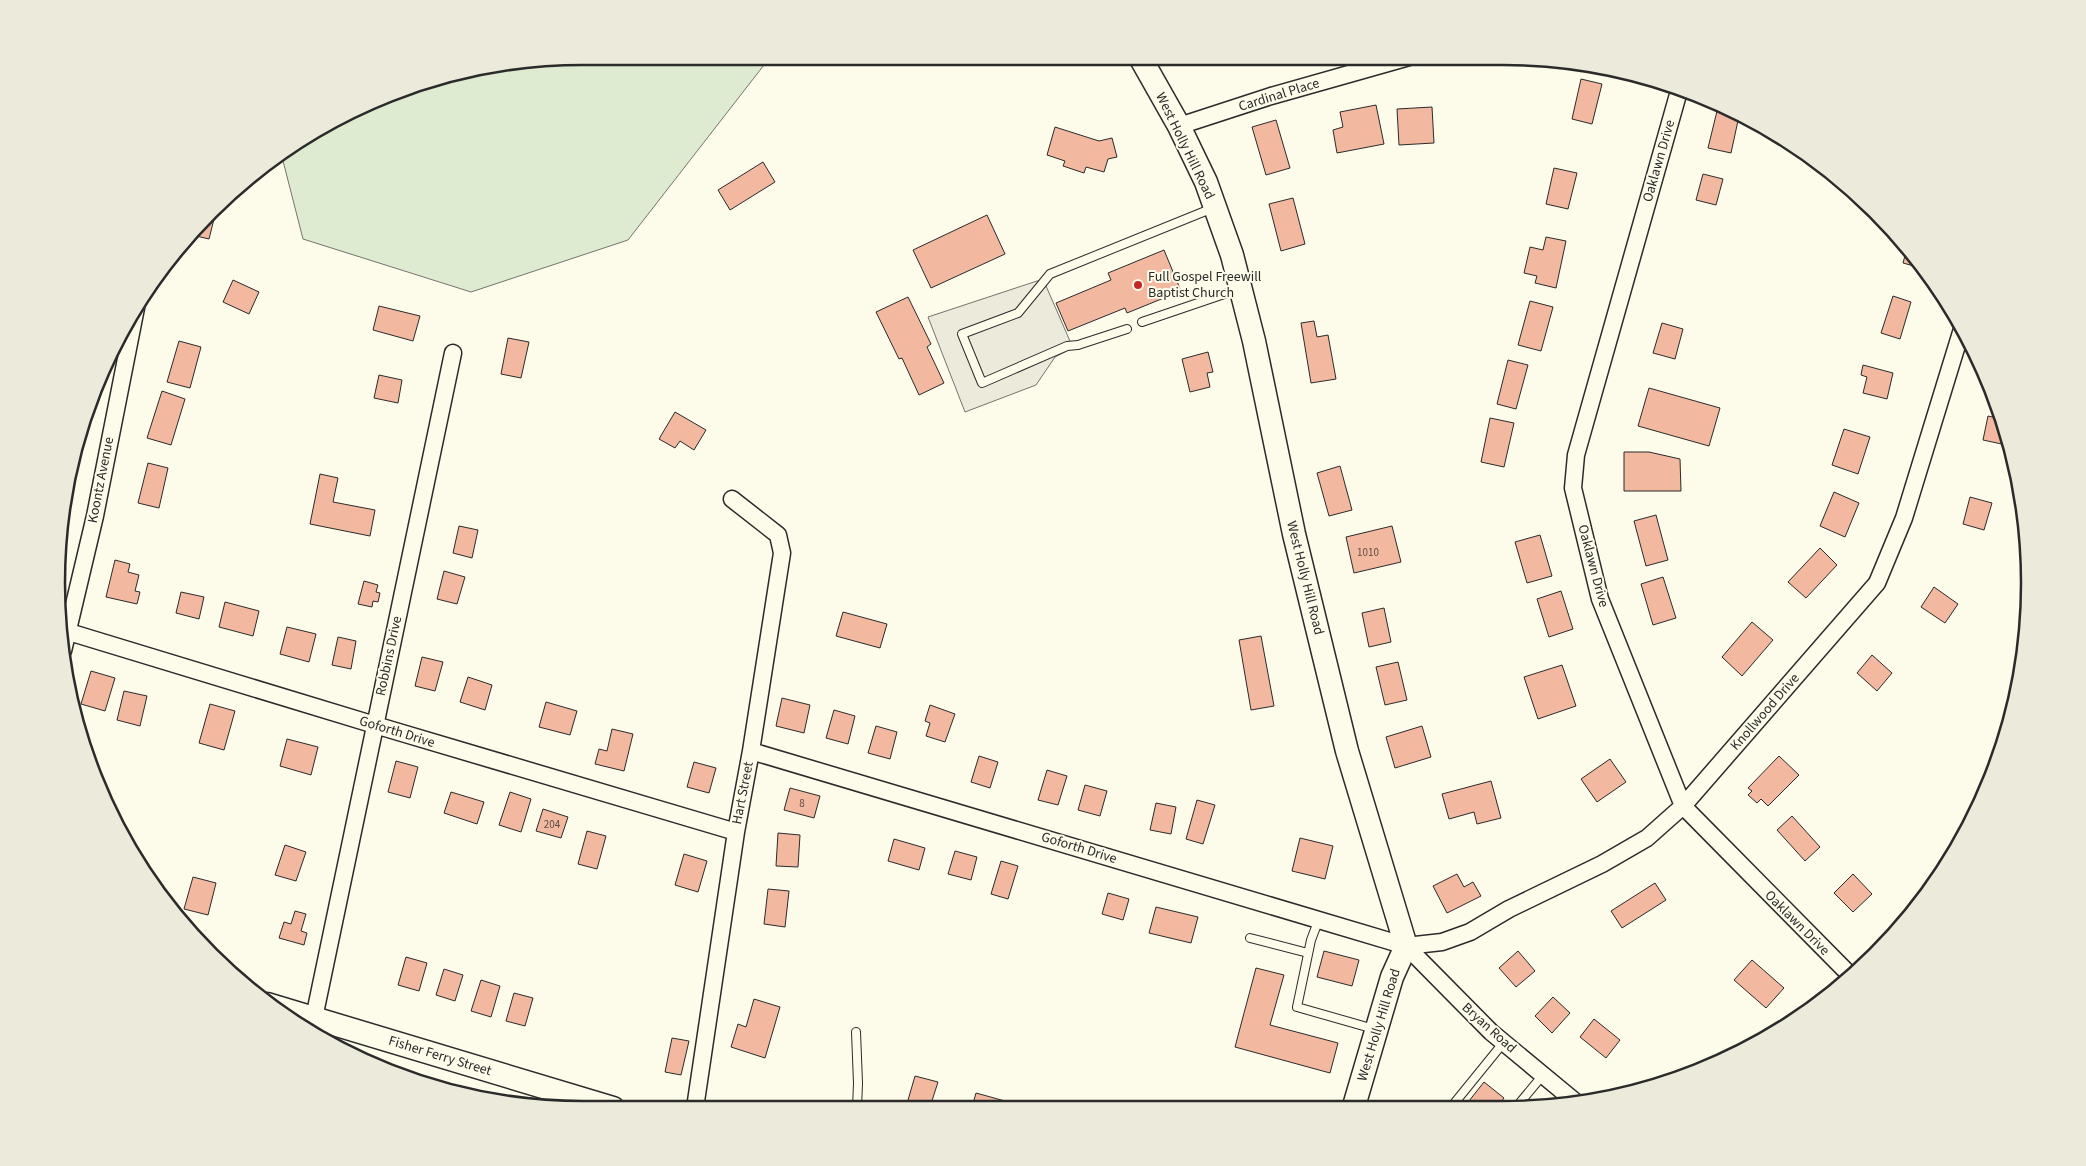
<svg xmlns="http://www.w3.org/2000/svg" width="2086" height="1166" font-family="'Source Sans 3',sans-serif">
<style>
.green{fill:#deebd1;stroke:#74746e}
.parking{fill:#eceadb;stroke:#74746e}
.building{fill:#f2b8a0;stroke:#2b2b2b}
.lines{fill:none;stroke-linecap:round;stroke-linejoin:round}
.lane-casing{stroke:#2b2b2b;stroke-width:10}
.street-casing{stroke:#2b2b2b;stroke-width:19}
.secondary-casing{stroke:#2b2b2b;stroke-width:25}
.lane{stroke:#fdfbea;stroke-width:8}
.street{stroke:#fdfbea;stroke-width:16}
.secondary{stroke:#fdfbea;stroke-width:22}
.poi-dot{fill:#c62828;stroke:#fdfbea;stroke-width:2}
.labels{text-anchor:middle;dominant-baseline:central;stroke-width:4;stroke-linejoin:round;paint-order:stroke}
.number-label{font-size:11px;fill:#5d4e48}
.street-label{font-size:14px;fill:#2b2b2b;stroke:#fdfbea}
.poi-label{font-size:14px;fill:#2b2b2b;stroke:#fdfbea;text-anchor:start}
.rim{fill:none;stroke:#2b2b2b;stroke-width:2.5}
</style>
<rect width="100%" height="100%" fill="#fdfbea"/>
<path class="green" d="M583,56H771L628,240L471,292L303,239L281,153L320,127L413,84L481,66Z"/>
<path class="parking" d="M1043,279L1073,348L1055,357L1036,385L965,412L928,317Z"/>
<path class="building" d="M1587,66L1606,69L1605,72Z
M1581,79L1602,84L1592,124L1572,119Z
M1376,105L1384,144L1337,153L1333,130L1343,127L1340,112Z
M1432,107L1434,143L1399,145L1397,109Z
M1717,111L1739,116L1731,153L1708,148Z
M1276,120L1290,168L1266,175L1252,127Z
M1055,127L1099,141L1112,138L1117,157L1108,159L1104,172L1086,167L1084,173L1063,166L1065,161L1047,155Z
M763,162L775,182L730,210L718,190Z
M1554,168L1577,173L1568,209L1546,204Z
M1703,174L1723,179L1716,205L1696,200Z
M1293,198L1305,244L1281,251L1269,204Z
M987,215L1005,254L931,288L913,250Z
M207,217L214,219L209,239L192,235L194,229Z
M1546,237L1566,241L1556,288L1535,283L1537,276L1524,273L1530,247L1543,250Z
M1907,248L1921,262L1925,269L1903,263Z
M1164,250L1181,291L1127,313L1125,308L1068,331L1056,303L1111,280L1108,273Z
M233,280L259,292L249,314L223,302Z
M1893,296L1911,302L1900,339L1881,333Z
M908,297L931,344L927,347L944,383L919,395L902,358L899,359L876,312Z
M1530,301L1553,307L1541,351L1518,345Z
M379,306L420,316L413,341L373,330Z
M1314,321L1317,337L1328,335L1336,379L1311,383L1301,323Z
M1662,323L1683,329L1675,359L1653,353Z
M508,338L529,342L521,378L501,374Z
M179,341L201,347L190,388L167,382Z
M1208,352L1213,372L1207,373L1210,387L1190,392L1182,359Z
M1508,360L1528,365L1516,409L1497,404Z
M1863,365L1893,373L1887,399L1863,393L1867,377L1861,375Z
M379,375L402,380L398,403L374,398Z
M1649,388L1720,408L1709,446L1638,426Z
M162,391L185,399L171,445L147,438Z
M675,412L706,430L694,450L680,441L675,448L659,439Z
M1988,416L2001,419L2011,446L1983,440Z
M1490,418L1514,423L1504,467L1481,462Z
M1844,429L1870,437L1858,474L1832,465Z
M78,436L73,462H72L74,447Z
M1624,452H1649L1680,459L1681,491H1624Z
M148,463L168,468L159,508L138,503Z
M1340,466L1352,510L1329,516L1317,473Z
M320,474L338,478L333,502L375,510L370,536L310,524Z
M1834,492L1859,503L1845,537L1820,526Z
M1970,497L1992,503L1984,530L1963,524Z
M1656,515L1668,560L1646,566L1634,521Z
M459,526L478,530L472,558L453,553Z
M1392,526L1401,562L1354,573L1346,537Z
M1540,535L1552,576L1527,583L1515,542Z
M1820,548L1837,565L1806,598L1788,582Z
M115,560L130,564L128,572L139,575L135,591L140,592L137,604L106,597Z
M444,571L465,577L457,604L437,599Z
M1663,577L1676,618L1653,625L1641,584Z
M364,581L378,585L376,592L380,593L378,602L373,601L372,607L358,604Z
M1934,587L1958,604L1945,623L1921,607Z
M1561,591L1573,629L1549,637L1537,599Z
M181,592L204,597L199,619L176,613Z
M225,602L259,611L253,636L219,627Z
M1384,608L1391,642L1369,647L1362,613Z
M843,612L887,624L880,648L836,636Z
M1752,622L1773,640L1742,676L1722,657Z
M287,627L316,634L309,662L280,654Z
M1261,636L1274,706L1251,710L1239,640Z
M338,637L356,641L351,669L332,665Z
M1872,655L1892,673L1877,691L1857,673Z
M422,657L443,662L435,691L415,686Z
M1398,662L1407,700L1385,705L1376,667Z
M1562,665L1576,706L1538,719L1524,677Z
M91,671L115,678L105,711L81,704Z
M468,677L492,685L485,710L460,702Z
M124,691L147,696L140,726L117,720Z
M782,698L810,705L804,733L776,726Z
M546,702L577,711L570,735L539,727Z
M210,704L235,711L224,750L199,743Z
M930,705L955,714L945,742L926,736L930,723L925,721Z
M834,710L855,716L848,744L826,738Z
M876,726L897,732L890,759L868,753Z
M1422,726L1431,757L1395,768L1386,737Z
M612,729L633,734L624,771L595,764L599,749L607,751Z
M287,739L318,747L311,775L280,766Z
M83,745L92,746L89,762Z
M979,756L998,762L990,788L971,782Z
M1779,756L1799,775L1768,806L1761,799L1757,803L1748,795L1752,791L1748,788Z
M1610,759L1626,782L1597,802L1581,779Z
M396,761L418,767L410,798L388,792Z
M694,762L716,768L709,793L687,787Z
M1047,770L1067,776L1058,805L1038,800Z
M1491,781L1501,818L1477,824L1474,812L1449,819L1442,794Z
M1085,785L1107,791L1100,816L1078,810Z
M790,788L820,796L814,818L784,810Z
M451,792L484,802L477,824L444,813Z
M510,792L531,799L521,832L499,825Z
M1197,800L1215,805L1203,844L1186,839Z
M1156,803L1176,807L1171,834L1150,830Z
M543,809L568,817L561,838L536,831Z
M1792,816L1820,847L1805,861L1777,830Z
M587,831L606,836L597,869L578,864Z
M778,833L800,835L798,867L776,866Z
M1300,838L1333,846L1325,879L1292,871Z
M894,839L925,848L919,870L888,861Z
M285,845L306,852L296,881L275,875Z
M955,851L977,857L971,880L948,874Z
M684,854L707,861L698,892L675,885Z
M1001,861L1018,866L1008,899L991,894Z
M141,868L153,872L150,882L145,875Z
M1457,874L1464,887L1473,882L1481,896L1447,913L1433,886Z
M1853,874L1872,894L1853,912L1834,893Z
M193,877L216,883L208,915L184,909Z
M1655,883L1666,900L1622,928L1611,911Z
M768,889L789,891L785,927L764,924Z
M1108,893L1129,899L1123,920L1102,914Z
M1156,907L1198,917L1191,943L1149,933Z
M295,911L306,914L301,931L307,933L304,945L279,938L284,922L291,924Z
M1324,951L1359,960L1352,986L1317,977Z
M1518,951L1535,971L1516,987L1499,968Z
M406,957L427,963L419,991L398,985Z
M1752,960L1784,988L1766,1008L1734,980Z
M1256,968L1284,975L1270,1025L1338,1043L1330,1073L1235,1047Z
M444,969L463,975L455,1001L436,995Z
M481,980L500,986L491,1017L471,1011Z
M514,993L533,998L525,1026L506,1021Z
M1553,997L1570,1013L1552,1033L1535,1016Z
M754,999L780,1007L765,1058L731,1047L738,1024L746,1027Z
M1799,1008L1804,1013L1795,1021L1785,1026L1782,1024Z
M1594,1019L1620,1040L1606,1058L1580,1037Z
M672,1038L689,1041L681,1075L665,1072Z
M915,1076L938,1082L930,1107H906Z
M1668,1076L1674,1081L1662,1084Z
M1484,1082L1504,1098L1498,1106H1465Z
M976,1093L1005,1101L1003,1107H972Z"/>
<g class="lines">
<g class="lane-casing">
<path id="lane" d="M1142,322L1239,289
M1127,329L1078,345L1067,346L982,383L962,334L1018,313L1050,274L1213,208
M1319,919L1311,940L1297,1007L1374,1029
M1250,938L1308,953
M856,1032L858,1083L857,1108
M1518,1105L1543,1075
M1452,1106L1504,1042"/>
</g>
<g class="street-casing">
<path id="street" d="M1679,91L1576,455L1573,488L1600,599L1683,806L1849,974
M1179,126L1271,96L1409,57
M59,629L375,725L736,832
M63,651L95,516L136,308
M751,751L1406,946L1442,942L1470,932L1509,909L1602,864L1647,838L1683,806L1877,583L1904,518L1962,329
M1406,946L1491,1032L1578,1104
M314,1018L453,353
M695,1108L736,832L751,751L782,553L778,535L732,499"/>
</g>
<g class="secondary-casing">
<path id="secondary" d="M1140,57L1179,126L1206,182L1232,255L1254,341L1294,534L1347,751L1406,946L1392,977L1354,1106
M267,1004L613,1108"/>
</g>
<use href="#lane" class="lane"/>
<use href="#street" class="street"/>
<use href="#secondary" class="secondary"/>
</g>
<circle class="poi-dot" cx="1138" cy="285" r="5"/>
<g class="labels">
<g class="number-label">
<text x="1368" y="552">1010</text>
<text x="802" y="803">8</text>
<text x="552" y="824">204</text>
</g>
<g class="street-label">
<text transform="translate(1279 95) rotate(-17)">Cardinal Place</text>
<text transform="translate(1185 146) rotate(64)">West Holly Hill Road</text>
<text transform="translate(1659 161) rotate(-74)">Oaklawn Drive</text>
<text transform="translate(101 480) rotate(-79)">Koontz Avenue</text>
<text transform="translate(1593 566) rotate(75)">Oaklawn Drive</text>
<text transform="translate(1305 578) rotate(76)">West Holly Hill Road</text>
<text transform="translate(389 656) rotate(-78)">Robbins Drive</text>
<text transform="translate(1765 712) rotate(-49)">Knollwood Drive</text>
<text transform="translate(397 732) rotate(17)">Goforth Drive</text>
<text transform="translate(743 793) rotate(-79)">Hart Street</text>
<text transform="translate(1079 848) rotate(17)">Goforth Drive</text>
<text transform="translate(1797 923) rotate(45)">Oaklawn Drive</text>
<text transform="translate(1379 1025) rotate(-73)">West Holly Hill Road</text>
<text transform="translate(1489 1028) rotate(42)">Bryan Road</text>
<text transform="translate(440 1056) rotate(17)">Fisher Ferry Street</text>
</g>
<g class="poi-label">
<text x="1148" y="277">Full Gospel Freewill<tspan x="1148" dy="16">Baptist Church</tspan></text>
</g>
</g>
<path d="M0 0H2086V1166H0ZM583 65H1503A518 518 0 0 1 2021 583V583A518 518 0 0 1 1503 1101H583A518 518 0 0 1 65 583V583A518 518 0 0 1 583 65Z" fill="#eceadb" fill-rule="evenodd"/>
<path class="rim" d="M583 65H1503A518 518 0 0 1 2021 583V583A518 518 0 0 1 1503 1101H583A518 518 0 0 1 65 583V583A518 518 0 0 1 583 65Z"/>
</svg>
